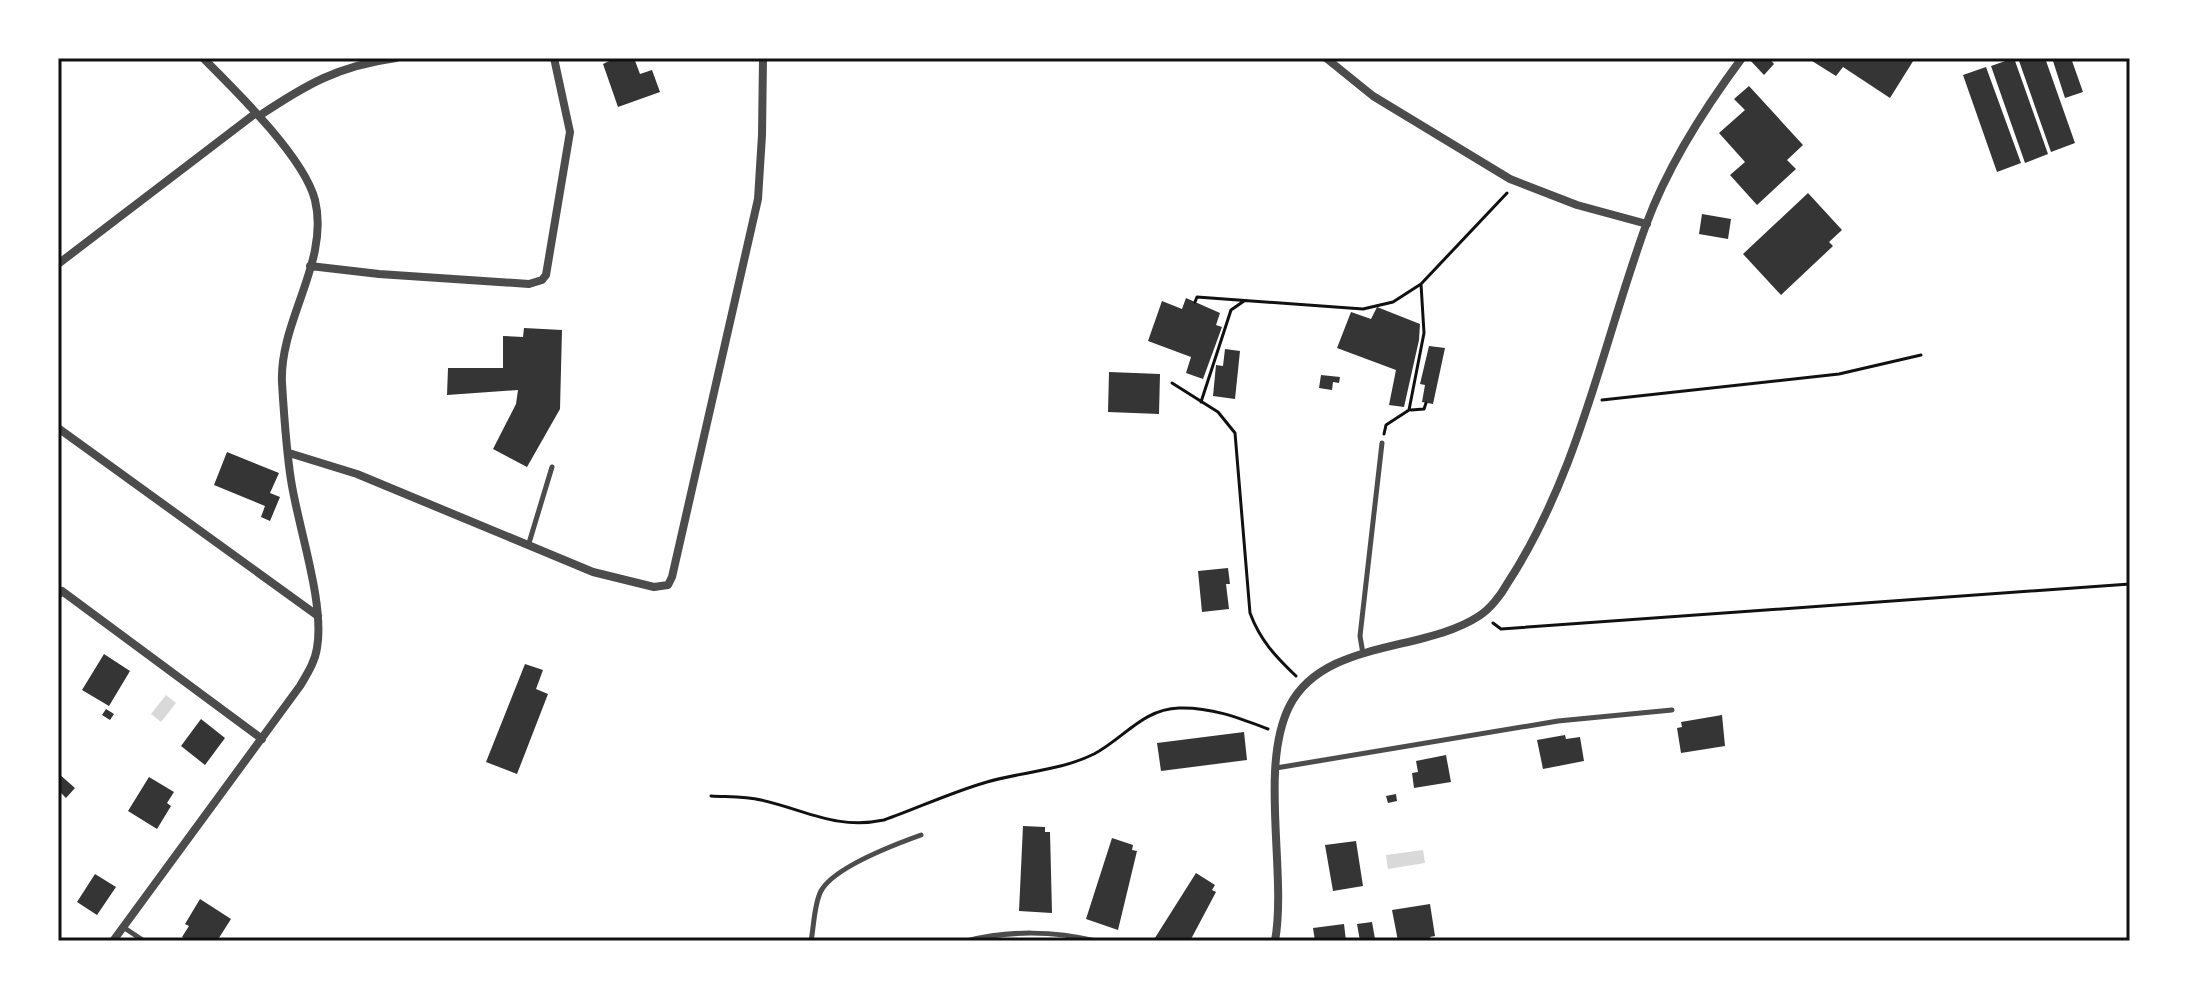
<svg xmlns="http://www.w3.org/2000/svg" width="2188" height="999" font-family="'Sofia Sans Condensed',sans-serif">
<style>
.water{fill:#d9d9d9}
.building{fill:#353535}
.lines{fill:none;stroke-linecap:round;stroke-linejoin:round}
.path{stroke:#111;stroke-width:3}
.service{stroke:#4c4c4c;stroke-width:5}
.minor{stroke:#4c4c4c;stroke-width:8}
.neatline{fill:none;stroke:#111;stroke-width:3}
</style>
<rect width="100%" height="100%" fill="#fff"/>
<path class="water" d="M166,695L176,703L161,722L151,714Z
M1423,850L1425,863L1388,869L1386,855Z"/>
<path class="building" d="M615,58H634L640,74L652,70L660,92L618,107L603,64Z
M1748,58H1769L1774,64L1764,75Z
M1813,58H1915L1890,98L1843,67L1836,76L1812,61Z
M2014,58L2048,154L2025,163L1991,66Z
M2018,58H2045L2075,143L2051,152Z
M2052,58H2071L2083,92L2065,98Z
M1986,67L2021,163L1997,172L1963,75Z
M1749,86L1803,145L1787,160L1796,169L1757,205L1730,175L1745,162L1719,133L1745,110L1734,99Z
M1808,193L1842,230L1829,242L1833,246L1781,295L1743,254Z
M1702,214L1731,219L1728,239L1699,234Z
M1186,298L1220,313L1216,325L1222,327L1203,379L1186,373L1191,357L1148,341L1162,301L1182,309Z
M1377,307L1420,324L1419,340L1404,407L1389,405L1396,370L1337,348L1351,312L1371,319Z
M524,328L562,330L560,409L527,467L493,449L516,404L518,390L447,395L448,368H503V336L523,337Z
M1429,346L1445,348L1433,404L1422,402L1425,385L1420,384Z
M1225,349L1240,351L1235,399L1213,396L1216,365L1223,366Z
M1109,372L1160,374L1159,414L1108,412Z
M1321,375L1340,377L1339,383L1333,382L1332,390L1319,388Z
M227,452L279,473L270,493L280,497L270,521L261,517L265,506L214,485Z
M1228,568L1230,584H1226L1229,609L1202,612L1198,571Z
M104,654L130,671L109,706L82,690Z
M525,664L543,670L536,689L548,694L517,774L486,762Z
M106,709L114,714L110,720L102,715Z
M1722,715L1725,746L1681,753L1677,728L1682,727L1681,722Z
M201,719L225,738L205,765L181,746Z
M1244,732L1247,760L1161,771L1157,743Z
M1565,735L1566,739L1580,737L1584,761L1543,769L1537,740Z
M1446,755L1451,782L1414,788L1412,773L1418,772L1416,761Z
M58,773L75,788L66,798L58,790Z
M149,777L174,792L167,803L171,806L157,829L128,811Z
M1396,794L1397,801L1388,803L1386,796Z
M1023,826L1045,827V832H1050L1052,913L1019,911Z
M1112,838L1133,845L1132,850L1137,851L1118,930L1086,919Z
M1356,841L1363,886L1333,891L1325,845Z
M1196,873L1215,885L1212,890L1216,892L1190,941H1153Z
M95,874L116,887L97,915L77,902Z
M200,899L231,919L217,941H188L182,937L189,926L185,924Z
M1430,904L1435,936L1430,937L1431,941H1398L1392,910Z
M1372,922L1375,939L1360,941L1357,924Z
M1344,924L1346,941H1315L1313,928Z"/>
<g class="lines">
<path class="path" d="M1195,302L1197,297L1363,309L1393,302L1421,284L1507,193
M1172,383L1218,412L1235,433L1250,613C1260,640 1275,656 1296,676
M1602,400L1839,374L1921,355
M1201,402L1231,310L1244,301
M1411,410L1424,409L1426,403
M1384,434L1386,425L1409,410L1424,333L1421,284
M1493,623L1501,629L2130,584
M711,796C728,797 745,796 761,800C806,810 836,830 884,820C918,808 952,792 987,782C1022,772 1062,770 1094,754C1124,738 1143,709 1179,708C1211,707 1239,718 1268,729"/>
<path class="service" d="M529,543L552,467
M1363,654L1360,636L1382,443
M1276,768L1558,721L1672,710
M123,927L144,941
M811,941C814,926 814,904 821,891C834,867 896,844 921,835
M967,941C1008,930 1055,931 1096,941"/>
<path class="minor" d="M1326,58L1373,96L1510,179L1577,205L1647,224
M259,116C307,84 338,66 396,58
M58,264L256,113
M310,266L379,274L529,284L542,280L546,275L570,132L554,58
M58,428L318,616
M289,453L357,474L593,572L654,587L668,585L672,577L758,199L762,135L763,58
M58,595L62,591L262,739
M113,941L300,686C307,674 315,662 317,648C325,603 298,527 291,480C286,448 284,415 282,383C279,321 330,262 315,200C304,157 235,90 203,58
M1275,941C1287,874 1259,768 1289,707C1323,639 1423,653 1479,616C1490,609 1501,595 1507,584C1579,474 1602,346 1646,225C1668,165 1704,109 1742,58"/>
</g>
<rect width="2188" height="999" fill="none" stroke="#ffffff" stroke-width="120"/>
<rect x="60" y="60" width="2068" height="879" class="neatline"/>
</svg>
